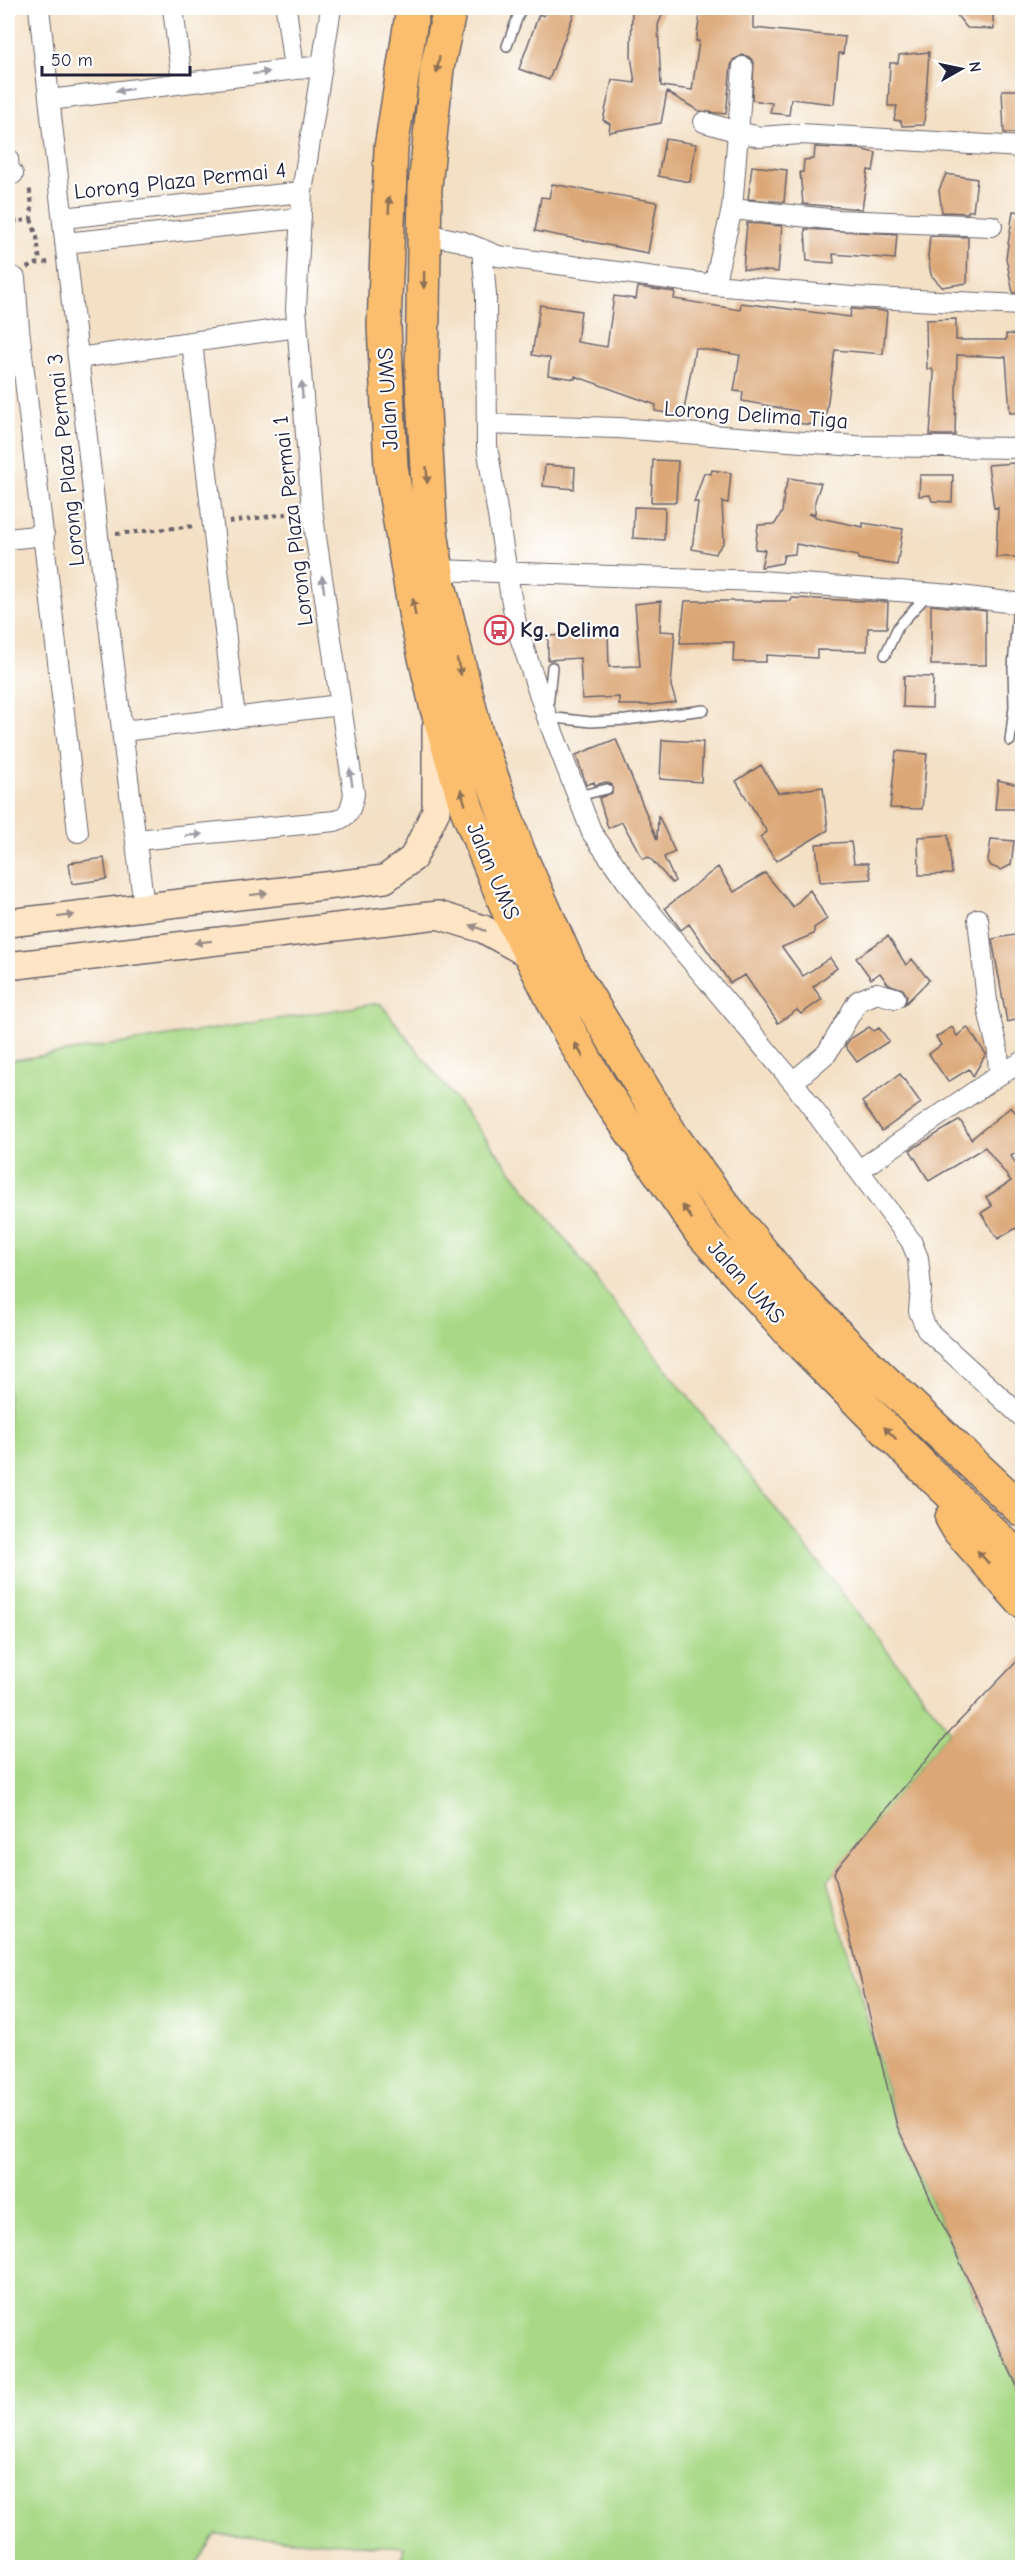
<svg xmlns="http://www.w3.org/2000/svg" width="1030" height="2575" font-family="'Comic Neue',sans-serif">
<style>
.green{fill:#a9d987;stroke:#667e61;stroke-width:1.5}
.building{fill:#dba777}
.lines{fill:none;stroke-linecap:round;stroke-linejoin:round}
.lane-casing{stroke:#6b646b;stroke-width:12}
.street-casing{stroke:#6b646b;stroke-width:22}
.secondary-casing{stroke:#6b646b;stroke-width:30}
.highway-casing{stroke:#6b646b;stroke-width:36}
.path{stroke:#6b646b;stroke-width:4;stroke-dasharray:4.5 4.5;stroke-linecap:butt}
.lane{stroke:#fff;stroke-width:9}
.street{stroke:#fff;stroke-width:20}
.secondary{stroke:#fde5c5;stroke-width:27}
.highway{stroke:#fabe6e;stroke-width:33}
.oneway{fill:#8e7054}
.oneway2{fill:#9c9ca7}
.oneway3{fill:#9a8d87}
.labels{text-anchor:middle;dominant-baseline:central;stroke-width:4.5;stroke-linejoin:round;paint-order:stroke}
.street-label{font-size:22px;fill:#22223b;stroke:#fff}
.poi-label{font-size:22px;font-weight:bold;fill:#22223b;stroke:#fff;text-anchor:start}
</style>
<rect width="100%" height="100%" fill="#fff"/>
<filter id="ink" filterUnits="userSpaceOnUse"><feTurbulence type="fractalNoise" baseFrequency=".0167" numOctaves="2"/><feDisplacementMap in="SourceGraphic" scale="12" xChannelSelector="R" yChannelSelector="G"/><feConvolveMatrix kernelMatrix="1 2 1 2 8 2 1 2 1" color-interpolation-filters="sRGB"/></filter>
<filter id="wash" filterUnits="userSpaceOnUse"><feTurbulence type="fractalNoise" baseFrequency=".008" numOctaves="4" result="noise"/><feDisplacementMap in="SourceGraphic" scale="24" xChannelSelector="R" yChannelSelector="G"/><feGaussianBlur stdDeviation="1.35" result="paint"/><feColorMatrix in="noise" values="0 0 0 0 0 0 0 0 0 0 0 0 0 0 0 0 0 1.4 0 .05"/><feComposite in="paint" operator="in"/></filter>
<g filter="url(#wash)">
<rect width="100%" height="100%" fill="#f3e0c5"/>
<path class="green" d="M380,1003L950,1731L828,1880L897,2126L1022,2399V2567L400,2568L404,2547L216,2535L194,2567L8,2568V1061Z"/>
<g id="blocks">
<path class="building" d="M547,8H576L549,80L519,69L539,14L544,16Z
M632,8H665L658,25L661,86L692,90L699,41H696L701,8H753V28L845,37L843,54L839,53L834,104L791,99L789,115L770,113L772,103L752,100L754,62L749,57L743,55L733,60L731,66L726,114L699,111L667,92L661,123L609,132L610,124L603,120L612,80L635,83L631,56Z
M951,8H992L994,29L967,28Z
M929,52L924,125L902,126L901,121L894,120L897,106H888L890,63H898L899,55Z
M1002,90H1023V133H1004Z
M665,139L696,144L690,182L658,176Z
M815,147L859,149L876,153L873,171L868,170L862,209L803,204L800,172H803L804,160L814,159Z
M752,166L787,170L784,202L748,199Z
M946,174L977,179L973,211H968V213L942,212L939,190Z
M552,184L657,202L648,253L535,231L541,197L549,198Z
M1013,211L1023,212V293H1013L1006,258Z
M747,223L782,226L778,272L743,269Z
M805,229L897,234L895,259L833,254L834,263L807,261Z
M930,236L968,237L967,283L942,287L931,275L928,256Z
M638,287L675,292L674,299L740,310L741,303L850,317L851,309L887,311L883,354L835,350L826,415L816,414L815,425L795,423L797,411L742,401L743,392L734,391L740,355L695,348L683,416L655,411L656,405L575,376V379L548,375L550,358L532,355L540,305L581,311L577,342L607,347L614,296L636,299Z
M956,319V340H1006V334L1023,335V413H1010L1006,357L957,355L955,435H930L934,375L932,369H927L926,320Z
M653,460L678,461L676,502H651Z
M1014,463L1020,508L1021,557H996L998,507L994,508L988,465Z
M545,465L575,467L574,489L543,486Z
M712,470L731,473L728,503L722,502L724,542L715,554L692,549L698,502H694L704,473L711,474Z
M920,475H953L952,502L932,501L930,495L919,496Z
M789,478L821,483L815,501V513L808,514L815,515V517L863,527V523L903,529L897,565L858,559V556L796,544L795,554L784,555L782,563L761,567L765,550L755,549L758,525L775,524L782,512L784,493Z
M634,507L665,508L664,540L633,538Z
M792,598L888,602L887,628H868L867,651L817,650V658L766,655V662H733L734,642L680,643L685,601H791Z
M661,601L660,631L675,632L671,686L676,702L651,705H619V697L582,699L580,658L548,660V636L608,633L609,667L640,666L635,604Z
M931,605L986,611V665H931Z
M904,676L933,677L932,708L903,707Z
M616,739L657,840L658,815L675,852L664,857L675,881L672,883L649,857L643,859L622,822L608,828L599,798L612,793V785L606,782L595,785L594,782L586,785L584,778L576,755Z
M662,740L703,742L701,782L660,779Z
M896,751L927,754L922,809L890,808Z
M761,765L778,793L823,787L828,830L776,861L760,837L767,832L736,781Z
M998,780L1019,785L1018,809H995Z
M948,835L952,874L919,875L918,837Z
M991,839L1014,841L1011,865L1001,870L991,866L988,861Z
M851,842L854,863H868L871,879L820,882L816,844Z
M104,858L107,879L72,884L69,863Z
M718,867L734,892L765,873L793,907L810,890L827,919L814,928V934L782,947L803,976L830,958L837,968L813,987L822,999L801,1014L797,1010L778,1023L745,975L730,983L689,924L681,930L665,908Z
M1020,934L1023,949V1018L1007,1022L992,939Z
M888,936L906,965L912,959L929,980L905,1004L907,996L903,989L888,984L880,973L871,979L856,958Z
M869,1027L874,1031L879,1028L889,1041L857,1062L845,1046L850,1039Z
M952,1027L957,1036L967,1027L986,1054L973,1076L969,1069L948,1082L929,1054L941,1045L936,1037Z
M900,1074L921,1103L882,1131L862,1102Z
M1011,1107L1023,1122V1148L1011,1156L1023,1175V1224L998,1239L981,1213L992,1206L986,1197L1011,1181L985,1147L929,1181L910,1150L960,1120L971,1139Z
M1023,1655V2399L897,2126L834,1872L950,1731Z"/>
</g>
</g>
<g filter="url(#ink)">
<use href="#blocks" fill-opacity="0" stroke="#6b646b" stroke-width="1.5"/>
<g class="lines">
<g class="lane-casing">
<path id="lane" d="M507,46L521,8
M885,655L898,627L926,596
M552,667L547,717L591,722L626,720L704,710
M1010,741L1014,707L1013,667L1018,604
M578,796L607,789"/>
</g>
<g class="street-casing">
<path id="street" d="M39,8L98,536L144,907
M173,8L182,82
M286,8L294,69
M50,100L320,66
M704,122L738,132L743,67
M8,159L9,169L13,174
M732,209L838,220L992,226
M63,218L302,192
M425,234L461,241L498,256L714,285L852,297L1022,305
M65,243L301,218
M482,249L486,295L487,446L510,592L517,628L547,717L592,833L640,900L793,1082L911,1241L918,1258L921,1288L919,1311L927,1330L1022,1417
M15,278L19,329L78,832
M714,285L732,209L738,132L760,137L801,134L1022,147
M192,342L235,718
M78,358L297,327
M487,424L618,428L856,446L1022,448
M8,539L44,535
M437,570L760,581L953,595L1022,604
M123,731L340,705
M136,840L335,821C350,816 351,808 354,794L312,510L296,309L302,192L331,8
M978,919L988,1010L998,1051L999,1075
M793,1082L827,1053L858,1001L877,993L895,998
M859,1170L999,1075L1022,1062"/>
</g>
<g class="secondary-casing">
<path id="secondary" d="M8,923L385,879L413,858L436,811V728
M8,966L438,915L483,929L530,955"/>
</g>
<g class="highway-casing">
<path id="highway" d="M413,8L391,148L384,326L391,467L416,618L436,705L467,809L509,912L566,1026L600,1086L700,1231L792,1334L925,1469L1022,1561
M450,8L437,68L425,187L422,374L430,524L439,585L476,733L518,851L571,970L672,1136L724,1206L792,1289L862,1360L1022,1510
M952,1518L959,1530L1022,1601"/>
</g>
<path class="path" d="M8,212L13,215L16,222L31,219L32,206L29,185
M31,219L37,237L40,263
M8,238L13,234L16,222
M27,268L33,264L49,262
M229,522L293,513
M116,534L195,526"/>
<use href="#lane" class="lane"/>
<use href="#street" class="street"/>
<use href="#secondary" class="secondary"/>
<use href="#highway" class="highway"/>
</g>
<defs><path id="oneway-solid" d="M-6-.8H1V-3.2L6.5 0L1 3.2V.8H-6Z" transform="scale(1.5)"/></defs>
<g class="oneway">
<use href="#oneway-solid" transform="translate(438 65) rotate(100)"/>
<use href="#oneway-solid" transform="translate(389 205) rotate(-88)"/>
<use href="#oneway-solid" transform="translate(424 280) rotate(91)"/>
<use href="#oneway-solid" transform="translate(427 475) rotate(87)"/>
<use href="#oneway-solid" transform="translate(414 607) rotate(-99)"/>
<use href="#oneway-solid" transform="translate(459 667) rotate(76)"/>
<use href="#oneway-solid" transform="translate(463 797) rotate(-106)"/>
<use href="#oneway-solid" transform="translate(579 1050) rotate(-120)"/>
<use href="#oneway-solid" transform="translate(687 1212) rotate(-125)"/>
<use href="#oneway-solid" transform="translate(890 1433) rotate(-135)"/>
<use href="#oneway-solid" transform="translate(983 1557) rotate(-132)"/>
</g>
<g class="oneway2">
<use href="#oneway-solid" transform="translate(261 73) rotate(-7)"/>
<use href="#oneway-solid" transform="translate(124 90) rotate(172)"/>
<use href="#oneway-solid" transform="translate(302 390) rotate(-94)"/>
<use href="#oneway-solid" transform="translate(323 584) rotate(-98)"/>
<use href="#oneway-solid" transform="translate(351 777) rotate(-99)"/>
<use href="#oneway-solid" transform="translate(194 835) rotate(-5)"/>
</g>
<g class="oneway3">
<use href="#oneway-solid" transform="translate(259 894) rotate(-7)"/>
<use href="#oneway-solid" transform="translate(66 916) rotate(-7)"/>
<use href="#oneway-solid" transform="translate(478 928) rotate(-159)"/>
<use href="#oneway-solid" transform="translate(203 942) rotate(173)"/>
</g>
</g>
<defs>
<g id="bus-ring" transform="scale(1.5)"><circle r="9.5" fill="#fff" stroke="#d1495b" stroke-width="1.5"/><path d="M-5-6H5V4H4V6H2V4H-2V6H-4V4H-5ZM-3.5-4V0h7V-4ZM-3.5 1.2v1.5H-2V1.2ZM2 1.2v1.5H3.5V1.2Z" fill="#d1495b"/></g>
</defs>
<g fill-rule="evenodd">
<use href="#bus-ring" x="499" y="630"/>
</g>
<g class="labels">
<g class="street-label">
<text transform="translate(180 181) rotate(-6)">Lorong Plaza Permai 4</text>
<text transform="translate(388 399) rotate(-93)">Jalan UMS</text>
<text transform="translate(756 415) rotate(4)">Lorong Delima Tiga</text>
<text transform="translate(66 460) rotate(-96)">Lorong Plaza Permai 3</text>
<text transform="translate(293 521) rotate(-97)">Lorong Plaza Permai 1</text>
<text transform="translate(493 871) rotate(67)">Jalan UMS</text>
<text transform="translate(746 1282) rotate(48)">Jalan UMS</text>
</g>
<g class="poi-label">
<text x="520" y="630">Kg. Delima</text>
</g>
</g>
<rect width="1030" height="2575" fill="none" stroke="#fff" stroke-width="30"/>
<g transform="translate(961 69) rotate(81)" stroke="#ffffff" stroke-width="4.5" paint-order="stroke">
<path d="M0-4.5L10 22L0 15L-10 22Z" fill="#22223b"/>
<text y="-9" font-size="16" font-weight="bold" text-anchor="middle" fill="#22223b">N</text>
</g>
<path d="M42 66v9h148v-9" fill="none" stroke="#22223b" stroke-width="3"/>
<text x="51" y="66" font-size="18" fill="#22223b" stroke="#ffffff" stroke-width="4.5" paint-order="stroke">50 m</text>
</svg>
